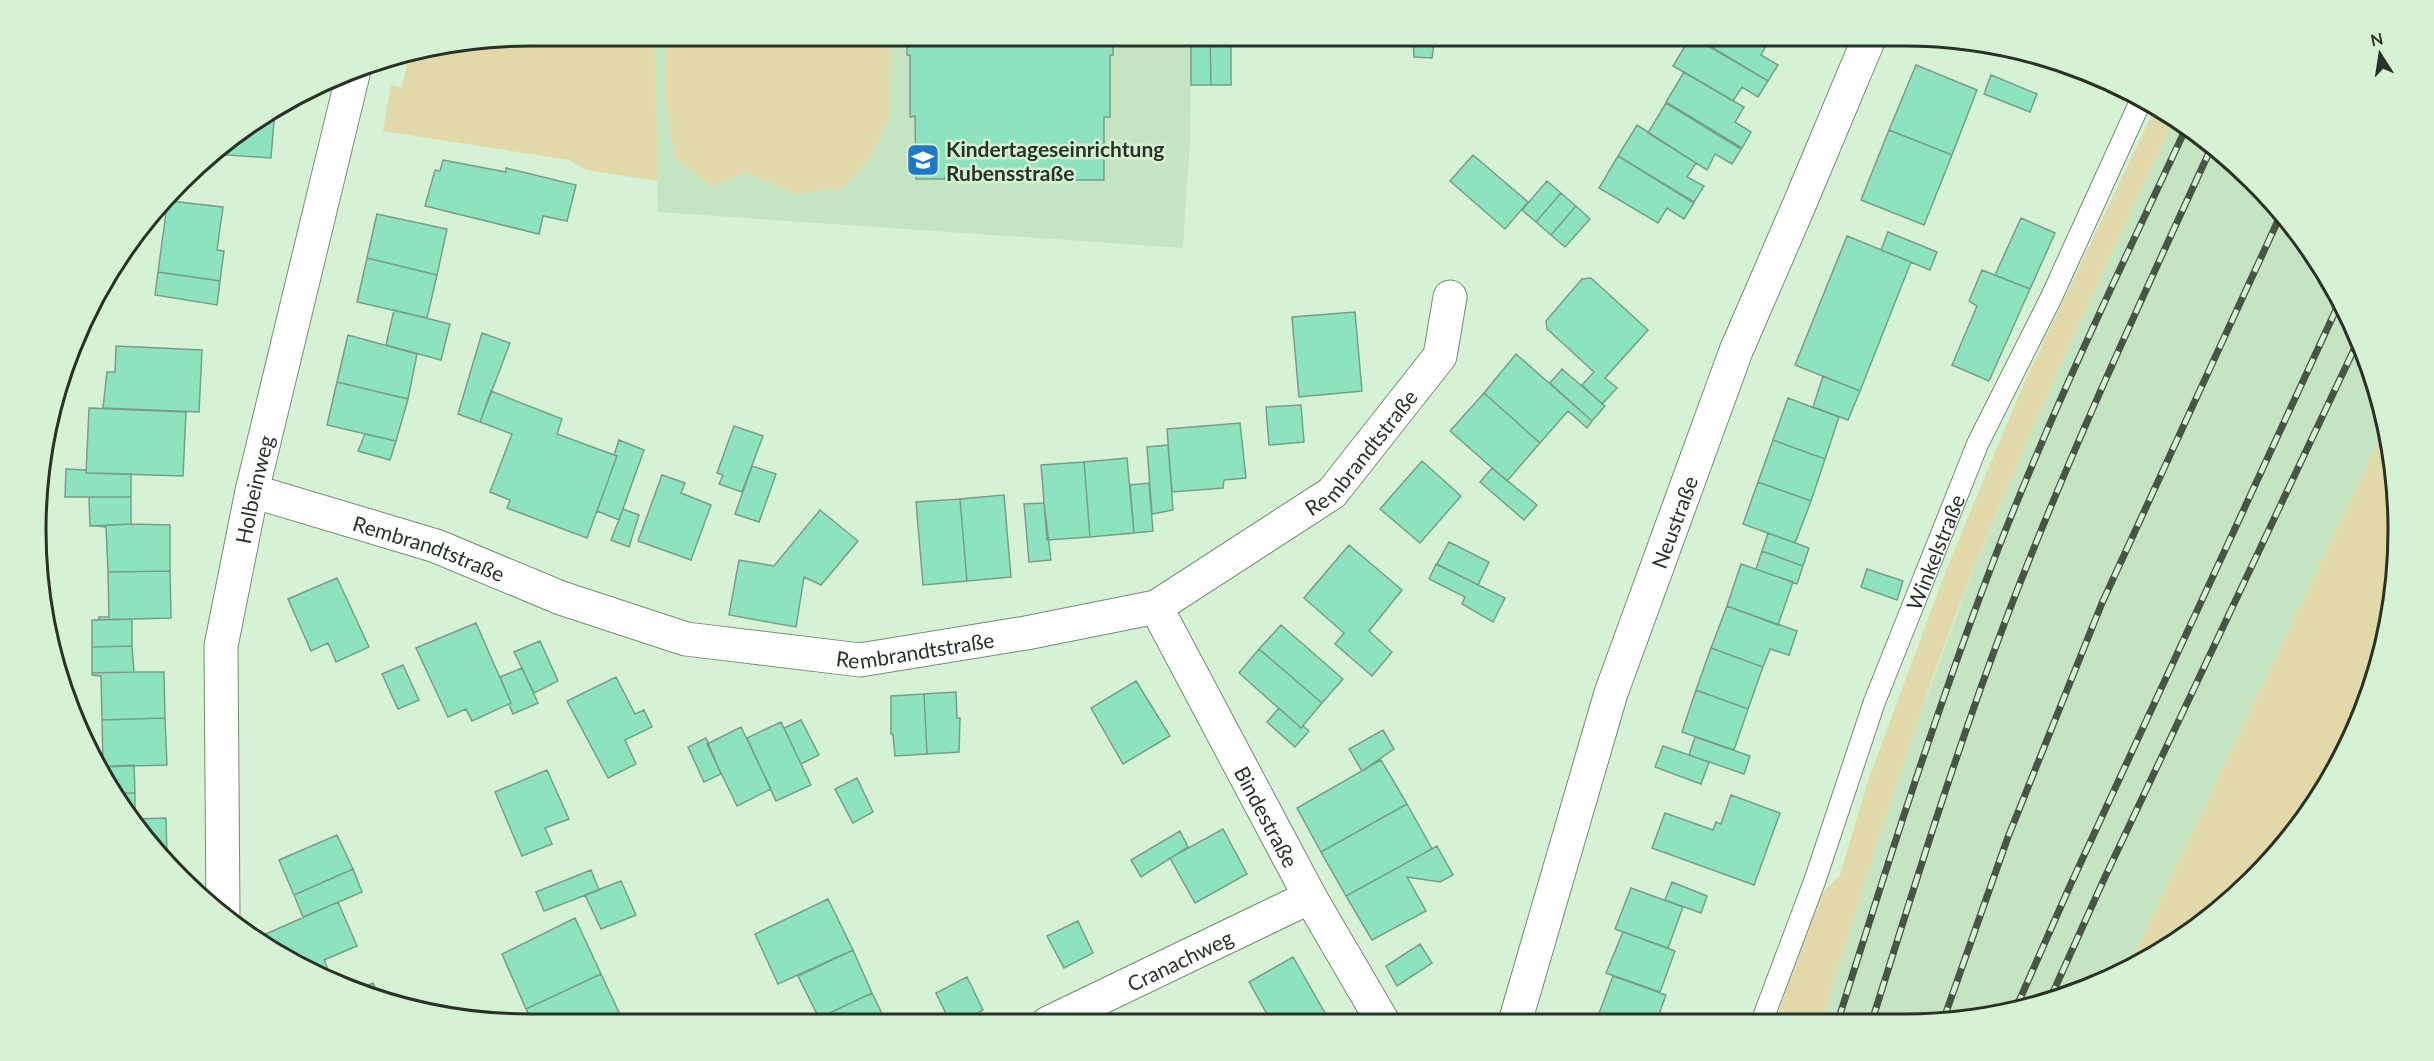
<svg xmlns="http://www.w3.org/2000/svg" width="2434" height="1061" font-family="Lato,sans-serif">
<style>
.built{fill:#c5e5c2}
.green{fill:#e1d9aa}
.building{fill:#8de3bd;stroke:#789d8b;stroke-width:1.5}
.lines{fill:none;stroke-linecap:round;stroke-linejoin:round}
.service-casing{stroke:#748d72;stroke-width:23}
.minor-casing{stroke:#748d72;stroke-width:35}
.service{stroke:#fff;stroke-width:21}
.minor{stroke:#fff;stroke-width:33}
.rail-casing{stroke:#485546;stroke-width:7}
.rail{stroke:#d6f2d4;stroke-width:4.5;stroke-dasharray:14;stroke-linecap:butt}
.labels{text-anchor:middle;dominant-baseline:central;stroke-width:5;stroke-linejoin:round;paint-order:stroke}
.poi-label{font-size:21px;font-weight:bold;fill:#283227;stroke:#d6f2d4;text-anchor:start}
.street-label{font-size:21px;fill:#283227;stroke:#d6f2d4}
.rim{fill:none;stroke:#283227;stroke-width:3}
</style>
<rect width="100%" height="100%" fill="#d6f2d4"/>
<path class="built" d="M654,36H1191L1190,139L1183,248L658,212Z
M2174,119L2230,159L2296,230L2347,312L2381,403L2385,427L2128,967L2093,987L1968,1021H1822L1892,791L1970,579L2043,400Z"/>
<path class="green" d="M531,36H654L658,181L586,170L569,160L383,131L391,85L402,88L407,63L398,60L399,58Z
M665,36H885L891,53L889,119L869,160L843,188L795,194L746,173L711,186L675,158L665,100Z
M2156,106L2174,119C2103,271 2032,422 1970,578C1913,723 1868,872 1822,1021H1776L1814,902L1840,875L1868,781L1945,573L2023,385Z
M2385,427L2397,499L2394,595L2372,690L2314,806L2205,923L2128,967Z"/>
<path class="building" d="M907,36H1113V55H1110V117H1104V180H1075V176L945,177V179H916L915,116L910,117V55H907Z
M1191,36H1210L1211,85H1191Z
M1210,36H1229L1231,41V85H1211Z
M1229,36H1325V41H1231Z
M1325,36H1413V41H1325Z
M1413,36H1435L1432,58L1414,57Z
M1691,36L1768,81L1758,97L1742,87L1733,101L1673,66Z
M1693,36H1765L1770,39L1761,55L1778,65L1768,81Z
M1916,65L1977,90L1952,155L1889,130Z
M1684,72L1744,107L1735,122L1751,132L1742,148L1666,102Z
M1991,75L2037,94L2030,112L1984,94Z
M1666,103L1741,149L1732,164L1715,154L1707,170L1648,133Z
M275,108L271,158L212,154Z
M1637,125L1696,163L1687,177L1704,186L1694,202L1618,156Z
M1889,130L1952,155L1924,225L1861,200Z
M1473,155L1528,202L1505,229L1450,181Z
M1618,156L1694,203L1684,219L1667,208L1658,223L1599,188Z
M443,160L506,172V168L576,185L567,221L543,216L539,234L425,206L435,170L440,171Z
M1547,181L1561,193L1536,222L1522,210Z
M1561,193L1576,206L1551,235L1536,222Z
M170,201L223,207L217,250L224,251L220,281L158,272L167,205Z
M1576,206L1590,219L1565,247L1551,235Z
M377,214L447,229L437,275L367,258Z
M2021,218L2055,233L2030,289L1995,275Z
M1888,232L1937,252L1930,270L1881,250Z
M1847,236L1911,262L1860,391L1795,365Z
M367,258L437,275L427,318L357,302Z
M1982,270L2030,289L1989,381L1952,365L1977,306L1969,301Z
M158,272L220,281L217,305L155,295Z
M1591,278L1648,330L1605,378L1617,388L1602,404L1582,385L1594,372L1547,329L1546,321L1582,279Z
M394,310L450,324L441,360L386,345Z
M1355,312L1362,391L1299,397L1292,317Z
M482,333L510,343L480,422L458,414Z
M348,335L417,354L408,399L337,382Z
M116,346L202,350L199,412L103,408L107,372H115Z
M1516,354L1592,421L1587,428L1568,411L1540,443L1484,393Z
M1562,369L1605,406L1592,421L1550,383Z
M1823,376L1860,391L1848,420L1813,407Z
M337,382L408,399L396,441L327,425Z
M491,391L562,419L557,434L617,456L587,538L507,508L510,500L490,492L512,434L480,422Z
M1484,393L1540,443L1507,481L1450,431Z
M1788,398L1839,417L1825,459L1773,440Z
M1301,405L1304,442L1269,445L1266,407Z
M89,408L186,412L183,476L86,473Z
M1240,423L1246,478L1224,480L1223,488L1172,492L1167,429Z
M734,426L763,436L742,492L719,484L723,475L717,473Z
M365,434L396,441L390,460L358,451Z
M619,440L644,450L619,520L597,511L617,456L614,455Z
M1773,440L1825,459L1811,501L1758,482Z
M1168,445L1173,510L1152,514L1147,447Z
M1127,458L1134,533L1090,537L1084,462Z
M1422,461L1461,496L1420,543L1380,509Z
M1084,462L1090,537L1047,540L1041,465Z
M752,466L776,474L759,522L735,514Z
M1492,468L1537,505L1524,520L1480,482Z
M66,469L86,470V473L131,474V497H65Z
M662,475L685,483L681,493L711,505L691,560L638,541Z
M1758,482L1811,501L1795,543L1743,524Z
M1149,483L1153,531L1134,533L1130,485Z
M1004,495L1011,577L967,581L960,499Z
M89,497H131V524L90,526Z
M960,499L967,581L923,585L916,502Z
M1044,503L1051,560L1029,562L1024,504Z
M623,509L639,515L629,547L611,540Z
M820,510L858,541L821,585L804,577L796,627L729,615L739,560L774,566Z
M131,524L170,525V571L108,572L106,527L97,526Z
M1768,533L1809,548L1803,566L1762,551Z
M1449,542L1489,562L1478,585L1437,564Z
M1349,545L1402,590L1369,631L1392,652L1372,676L1335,644L1344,633L1304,598Z
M1762,551L1803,566L1797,584L1756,569Z
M1436,564L1505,598L1493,622L1462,604L1465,597L1429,579Z
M1741,564L1793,582L1778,625L1727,606Z
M1867,569L1903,581L1897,600L1861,587Z
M170,571L171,618L99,620V617H109L108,572Z
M337,578L369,647L336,662L328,643L311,651L288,599Z
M1727,606L1797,631L1789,655L1770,649L1763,667L1711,648Z
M132,619V646L92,647V620Z
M476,623L511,703L472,721L466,709L448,717L416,648Z
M1281,625L1343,679L1322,703L1259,649Z
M540,641L558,681L534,693L514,652Z
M132,646L134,672L92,673V647Z
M1711,648L1763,667L1748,709L1696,690Z
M1259,649L1322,703L1301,728L1239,673Z
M403,665L419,700L398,709L382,674Z
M522,668L538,703L513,714L509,704L511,703L500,677Z
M134,672H164L165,718L102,720L101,676L92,675V673Z
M616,677L635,714L644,710L652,727L625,740L636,764L608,778L567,701Z
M1136,681L1170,736L1123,764L1091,708Z
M1696,690L1748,709L1734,750L1682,732Z
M956,692L957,718H960L959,752L927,754L924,694Z
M924,694L927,754L895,756L893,735L891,734V696Z
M1279,708L1301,728L1303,726L1309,731L1295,747L1267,722Z
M165,718L167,765L98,767L97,764H103L102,720Z
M801,720L819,755L801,764L784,728Z
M781,722L811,785L776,801L747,738Z
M741,727L771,789L737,806L707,744Z
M1383,730L1394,749L1362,771L1349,749Z
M1695,737L1750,756L1744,774L1689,755Z
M706,738L721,774L704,782L688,747Z
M1663,746L1709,762L1701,784L1655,767Z
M1381,760L1407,804L1321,852L1297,808Z
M134,765L135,793H115L102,777L98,767Z
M547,770L569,819L545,828L552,844L522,856L495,792Z
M857,778L873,812L853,823L835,789Z
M115,793H135V818Z
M1731,795L1780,813L1754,885L1652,848L1665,813L1713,830L1716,822L1721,824Z
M1407,804L1432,849L1346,896L1321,852Z
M166,818L167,857L136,819Z
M1223,829L1247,874L1195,903L1170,858Z
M1180,831L1188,847L1141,877L1131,860Z
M337,835L353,869L294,895L279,860Z
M1437,846L1453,875L1440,882L1407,877L1426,911L1372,940L1346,896Z
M353,869L362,892L303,917L294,895Z
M591,870L599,890L544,911L536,892Z
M621,881L636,915L601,929L585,895Z
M1672,882L1707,896L1701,913L1665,900Z
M1631,888L1683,907L1668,948L1615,929Z
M828,899L853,950L778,984L755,934Z
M338,902L357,946L324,960L334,982L284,959L258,941L257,938Z
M575,918L601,974L526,1009L502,954Z
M1078,921L1093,953L1064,968L1047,936Z
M1623,932L1675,951L1660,992L1606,973Z
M1420,944L1432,963L1397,986L1386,966Z
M853,950L872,993L819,1018L798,976Z
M1293,957L1325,1013L1308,1023H1272L1249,982Z
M601,974L625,1025H534L526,1009Z
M1613,976L1666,995L1656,1022H1611L1598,1016Z
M967,977L983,1010L957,1024H951L936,993Z
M373,983L381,1000L354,991Z
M872,993L887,1024H822L819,1018Z"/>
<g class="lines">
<g class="service-casing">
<g id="service">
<path id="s1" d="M1762,1021L1815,880L1874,703L1978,443L2051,298L2142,98"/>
</g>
</g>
<g class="minor-casing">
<g id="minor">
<path id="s2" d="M252,491L436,546L561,598L686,639L860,660L1026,633L1156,607L1332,493L1440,356L1450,297"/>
<path id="s3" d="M1156,607L1310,897L1383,1022"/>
<path id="s4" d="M223,916L221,646L252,491L354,70"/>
<path id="s5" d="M1515,1022L1611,693L1736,351L1800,203L1870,36"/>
<path id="s6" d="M1048,1023L1310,897"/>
</g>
</g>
<use href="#service" class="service"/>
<use href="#minor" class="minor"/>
<g class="rail-casing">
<path id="rail" d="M2050,999L2105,877L2358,341
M2016,1008L2069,888L2340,301
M1838,1021C1885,872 1932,724 1987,578C2045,424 2117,276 2186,128
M1872,1021C1915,884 1957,748 2008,614C2069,454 2141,301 2212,146
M1943,1021L2008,837L2102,603L2281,214"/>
</g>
<use href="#rail" class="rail"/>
</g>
<defs>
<g id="school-square" transform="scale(1.725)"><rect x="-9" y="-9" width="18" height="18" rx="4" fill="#2079c6" stroke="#d6f2d4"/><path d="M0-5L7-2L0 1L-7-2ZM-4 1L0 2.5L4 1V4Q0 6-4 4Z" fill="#fff"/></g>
</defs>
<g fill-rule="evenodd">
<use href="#school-square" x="923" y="160"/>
</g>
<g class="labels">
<g class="poi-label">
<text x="946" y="148">Kindertageseinrichtung<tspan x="946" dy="24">Rubensstraße</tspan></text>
</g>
<g class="street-label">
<text stroke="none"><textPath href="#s2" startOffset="1194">Rembrandtstraße</textPath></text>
<text stroke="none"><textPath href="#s4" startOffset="430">Holbeinweg</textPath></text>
<text stroke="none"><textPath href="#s5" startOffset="525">Neustraße</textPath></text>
<text stroke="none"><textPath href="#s2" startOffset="186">Rembrandtstraße</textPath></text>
<text stroke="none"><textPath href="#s1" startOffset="500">Winkelstraße</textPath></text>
<text stroke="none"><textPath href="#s2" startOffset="690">Rembrandtstraße</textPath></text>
<text stroke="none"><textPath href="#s3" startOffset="237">Bindestraße</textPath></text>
<text stroke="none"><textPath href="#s6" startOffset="146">Cranachweg</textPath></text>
</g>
</g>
<path d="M0 0H2434V1061H0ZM530 46H1904A484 484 0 0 1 2388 530V530A484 484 0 0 1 1904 1014H530A484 484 0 0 1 46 530V530A484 484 0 0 1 530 46Z" fill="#d6f2d4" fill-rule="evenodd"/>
<path class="rim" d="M530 46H1904A484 484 0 0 1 2388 530V530A484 484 0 0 1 1904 1014H530A484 484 0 0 1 46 530V530A484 484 0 0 1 530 46Z"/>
<g transform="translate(2380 54) rotate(348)" stroke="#d6f2d4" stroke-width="4.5" paint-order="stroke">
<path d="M0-4.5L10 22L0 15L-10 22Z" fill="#283227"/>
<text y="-9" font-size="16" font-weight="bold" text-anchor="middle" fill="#283227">N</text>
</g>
</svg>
